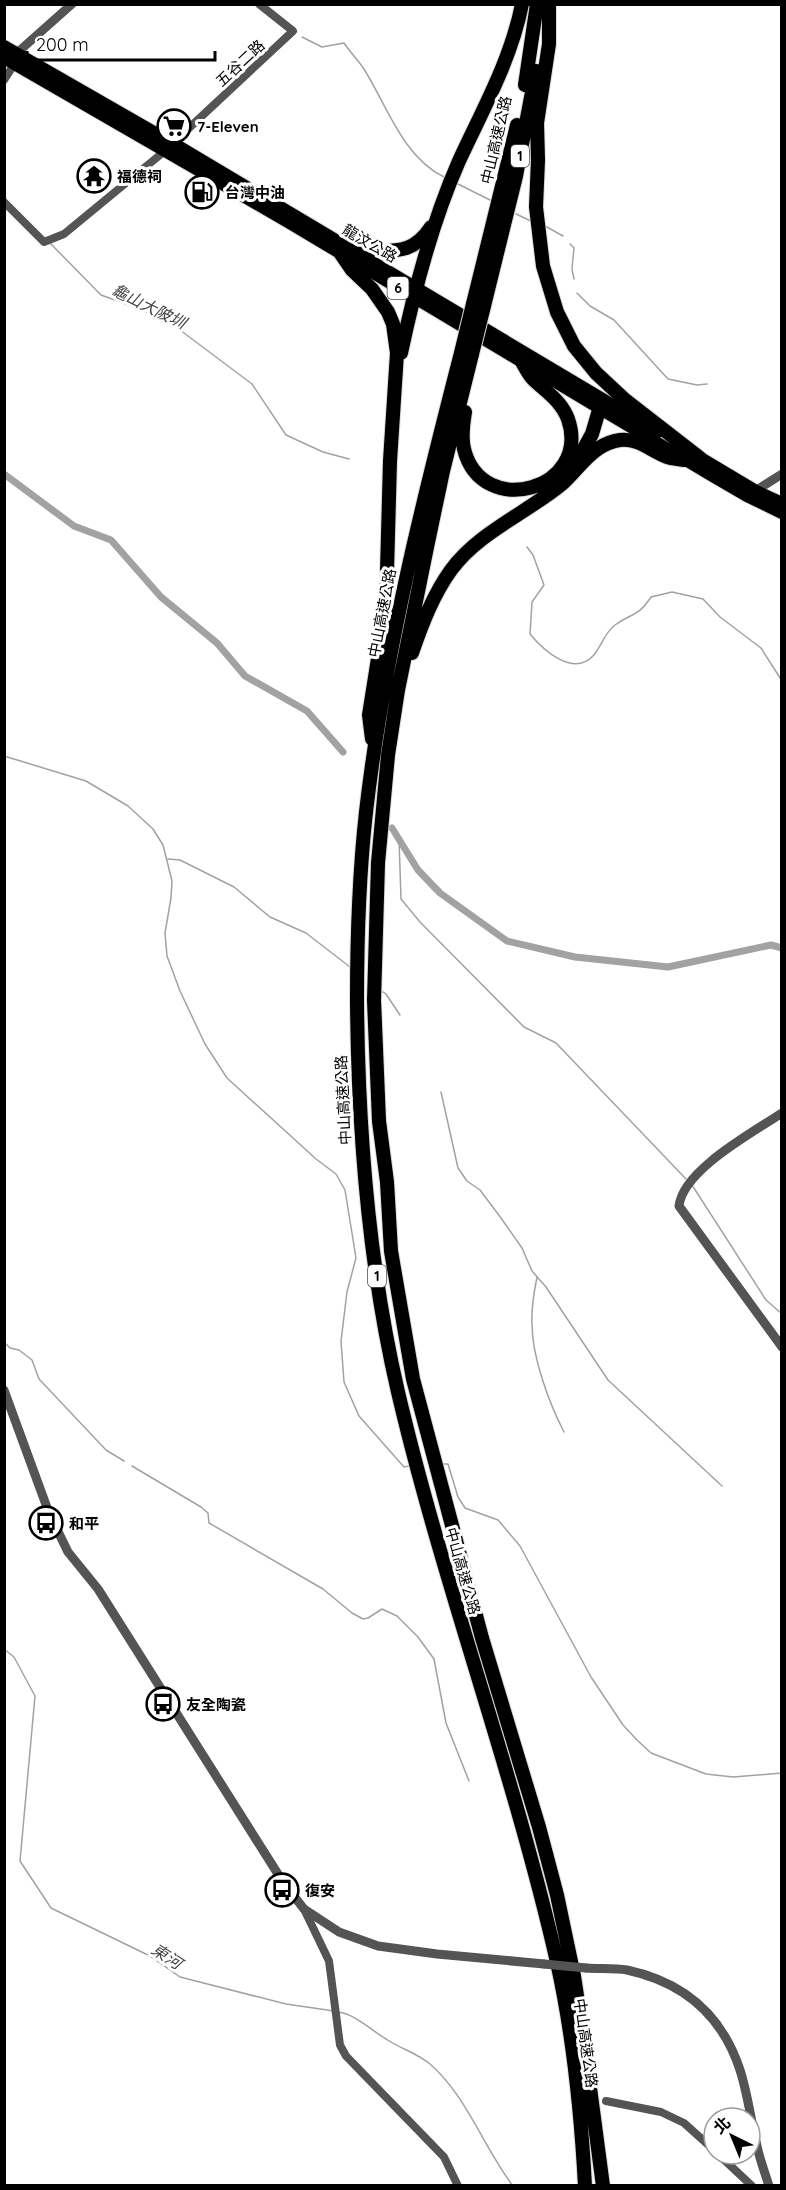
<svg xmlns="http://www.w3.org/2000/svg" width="786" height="2190" font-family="Quicksand,'Noto Sans TC',sans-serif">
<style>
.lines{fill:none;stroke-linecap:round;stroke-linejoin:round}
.stream{stroke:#a2a2a2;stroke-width:1.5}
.canal{stroke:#a2a2a2;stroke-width:7}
.primary-casing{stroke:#dbdbdb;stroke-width:14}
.motorway-casing{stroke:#dbdbdb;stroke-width:16}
.minor{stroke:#545454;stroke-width:8}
.tertiary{stroke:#545454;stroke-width:9}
.primary{stroke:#000;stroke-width:12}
.motorway{stroke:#000;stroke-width:14}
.motorway-bridge-casing{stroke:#dbdbdb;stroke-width:16;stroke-linecap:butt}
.tertiary-bridge{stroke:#545454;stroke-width:9}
.motorway-bridge{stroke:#000;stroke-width:14}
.labels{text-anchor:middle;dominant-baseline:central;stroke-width:6;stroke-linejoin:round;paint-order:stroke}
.shield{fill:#fff;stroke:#4c4c4c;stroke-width:1.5}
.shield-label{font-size:14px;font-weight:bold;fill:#000}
.street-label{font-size:15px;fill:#000;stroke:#fff}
.poi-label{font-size:15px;font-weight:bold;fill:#000;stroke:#fff;text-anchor:start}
.water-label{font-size:16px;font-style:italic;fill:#434343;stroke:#fff}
</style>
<rect width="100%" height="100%" fill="#fff"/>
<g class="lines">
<path class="stream" d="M302,37L322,47L344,43C350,52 358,60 364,69C387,106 403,157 444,177
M456,183L490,200
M516,214L533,222
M545,226L563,236
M51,244L101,295L153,314L176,327L252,384L286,435L323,452L349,459
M570,244L574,248L572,269L574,279
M577,293L590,306L614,320L668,379L697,385L707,384
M527,547L533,555L544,585L532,602L530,634C543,650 573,677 593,656C601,647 605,632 615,625C633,612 637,618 651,597L672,592L703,599L720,617L761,648L782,681
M4,756L86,781L128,806L153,829L163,845L172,881L171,898L165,933L167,956L180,991L205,1044L227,1078L316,1159L336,1174L345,1190L356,1258L347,1292L341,1341L344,1382L359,1416L404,1467L409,1466
M399,839L401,899L420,922L524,1027L556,1043L686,1179
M168,859L180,860L234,887L270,917L306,933L350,967
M380,990L386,994L400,1015
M441,1092L458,1168L467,1181L480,1190L501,1218L522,1248L532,1271L546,1287L608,1380L722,1486
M692,1185L766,1300L782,1314
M537,1277C534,1292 531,1309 532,1324C532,1357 549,1403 564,1432
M4,1342L10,1348L19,1350L32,1360L39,1379L106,1450L124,1461
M441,1464H448L458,1497L465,1508L498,1520L520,1546L591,1677L623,1725L637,1740L651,1753L706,1774L733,1777L782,1773
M132,1466L201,1507L208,1513L209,1523L323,1589L352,1613L363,1619L368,1618L382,1609L397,1616L418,1637L434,1659L446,1723L469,1781
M4,1649L14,1657L35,1696L20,1861L51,1908L150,1956L180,1977L286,2004L334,2011
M338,2012C355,2014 371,2030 386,2039C399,2048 417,2053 430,2064C466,2095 484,2148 513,2186"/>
<path class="canal" d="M4,474L74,526L111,540L161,597L217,643L245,676L307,711L343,752
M392,828L418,870L440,893L507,941L575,957L668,967L771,945L782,948"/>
<g class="primary-casing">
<path id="primary" d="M4,46L173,143L658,432
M4,58L288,222L711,475L747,496L782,513
M694,454L756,491L782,503"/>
</g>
<g class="motorway-casing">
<path id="motorway" d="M549,4V44L537,123L538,160L536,207L543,266L557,312L574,346L596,373L624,399L700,458
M525,85L537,4
M356,253C388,248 410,259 431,227
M341,254L352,270L372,289L388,312L393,324L397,353L390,461L386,608L369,715L372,739
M473,304L517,125
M484,306L516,176L536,71
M401,353C415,287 432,222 459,161C483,109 511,60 522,4
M461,353C422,504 384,656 366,812C359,875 357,938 357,1000C358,1132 368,1263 398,1392C443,1584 513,1769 557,1962C573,2034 581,2111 585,2186
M472,354L443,471L427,547L398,690L388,755L378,863L374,1000L379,1121L387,1182L391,1251L413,1379L482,1638L539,1827L557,1895L574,1976L583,2035L603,2186
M465,412C463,424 461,437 464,449C482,521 592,489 568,419C561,400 545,391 532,378C528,373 525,367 522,362
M576,463L592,434L602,400
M412,653C422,624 433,595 451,570C479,532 527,513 563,483C575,472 585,457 599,448C605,444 613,441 620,440C639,438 651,451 667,457C672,459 679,459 685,460"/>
</g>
<path class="minor" d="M4,80L15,63
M173,143L293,31L259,4
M4,202L44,242L64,234L166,150
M304,1909L329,1961L340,2045L346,2056L444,2157L458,2186
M606,2101L661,2112L684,2123L714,2150
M718,2154L752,2186"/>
<path class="tertiary" d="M18,52L72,4
M752,493L782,474
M782,1113C752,1133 683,1170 679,1206L782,1347
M4,1390L49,1513L68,1552L98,1589L283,1882L304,1909L339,1932L378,1946L437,1954L544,1964
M586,1968C599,1969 614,1968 627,1970C683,1982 722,2015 740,2070C748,2095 751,2121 757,2146C760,2160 765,2173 769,2186"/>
<use href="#primary" class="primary"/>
<use href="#motorway" class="motorway"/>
<g class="motorway-bridge-casing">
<path id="motorway-bridge" d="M461,353L473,304
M472,354L484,306"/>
</g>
<path class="tertiary-bridge" d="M544,1964L586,1968"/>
<use href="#motorway-bridge" class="motorway-bridge"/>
</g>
<defs>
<g id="supermarket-ring" transform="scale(1.725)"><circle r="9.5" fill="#fff" stroke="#000" stroke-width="1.5"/><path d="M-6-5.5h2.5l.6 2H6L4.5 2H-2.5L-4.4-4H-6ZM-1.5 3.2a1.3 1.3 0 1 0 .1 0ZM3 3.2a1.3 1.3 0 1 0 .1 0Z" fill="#000"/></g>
<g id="temple-ring" transform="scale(1.725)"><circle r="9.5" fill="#fff" stroke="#000" stroke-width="1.5"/><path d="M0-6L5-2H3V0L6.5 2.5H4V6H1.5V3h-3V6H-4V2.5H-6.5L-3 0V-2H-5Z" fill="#000"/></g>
<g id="fuel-ring" transform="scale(1.725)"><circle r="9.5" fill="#fff" stroke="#000" stroke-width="1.5"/><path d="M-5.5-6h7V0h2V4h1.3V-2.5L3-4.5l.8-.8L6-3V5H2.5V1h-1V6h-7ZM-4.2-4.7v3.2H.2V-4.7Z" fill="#000"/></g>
<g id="bus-ring" transform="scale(1.725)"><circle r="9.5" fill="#fff" stroke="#000" stroke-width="1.5"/><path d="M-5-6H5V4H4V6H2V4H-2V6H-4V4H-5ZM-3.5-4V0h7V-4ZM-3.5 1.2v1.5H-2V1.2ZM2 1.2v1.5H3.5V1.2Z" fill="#000"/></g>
</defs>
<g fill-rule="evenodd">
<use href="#supermarket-ring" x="174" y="126"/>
<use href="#temple-ring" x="94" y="176"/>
<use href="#fuel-ring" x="202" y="192"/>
<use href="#bus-ring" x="46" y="1523"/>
<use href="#bus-ring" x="163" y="1704"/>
<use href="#bus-ring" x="282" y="1890"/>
</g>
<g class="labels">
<g class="shield">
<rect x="511" y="145" width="18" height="22" rx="4.5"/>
<rect x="387.5" y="277" width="21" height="22" rx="4.5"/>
<rect x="368" y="1265" width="18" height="22" rx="4.5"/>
</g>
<g class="shield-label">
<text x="520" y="156">1</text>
<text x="398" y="288">6</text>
<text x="377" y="1276">1</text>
</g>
<g class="street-label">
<text transform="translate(240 63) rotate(-43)">五谷二路</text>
<text transform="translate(496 140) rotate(-77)">中山高速公路</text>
<text transform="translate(370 243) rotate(30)">龍汶公路</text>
<text transform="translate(382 613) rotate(-79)">中山高速公路</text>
<text transform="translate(343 1100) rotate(-93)">中山高速公路</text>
<text transform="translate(463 1571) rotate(74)">中山高速公路</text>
<text transform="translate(586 2043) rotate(82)">中山高速公路</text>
</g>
<g class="poi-label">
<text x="197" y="126">7-Eleven</text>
<text x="117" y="176">福德祠</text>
<text x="225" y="192">台灣中油</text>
<text x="69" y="1523">和平</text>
<text x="186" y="1704">友全陶瓷</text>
<text x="305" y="1890">復安</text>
</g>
<g class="water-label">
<text transform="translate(149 306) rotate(26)">龜山大陂圳</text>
<text transform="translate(167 1956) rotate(33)">東河</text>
</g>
</g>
<rect width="786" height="2190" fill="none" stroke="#000000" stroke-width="12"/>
<g transform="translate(732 2136) rotate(317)"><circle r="28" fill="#ffffff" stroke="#999999" stroke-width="1.5"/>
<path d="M0-4.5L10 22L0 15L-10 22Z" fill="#000000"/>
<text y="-9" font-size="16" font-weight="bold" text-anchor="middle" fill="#000000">北</text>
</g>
<path d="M27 51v9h188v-9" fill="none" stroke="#000000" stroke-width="3"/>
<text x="36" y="51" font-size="18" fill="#000000" stroke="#ffffff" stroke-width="4.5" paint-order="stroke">200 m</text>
</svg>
